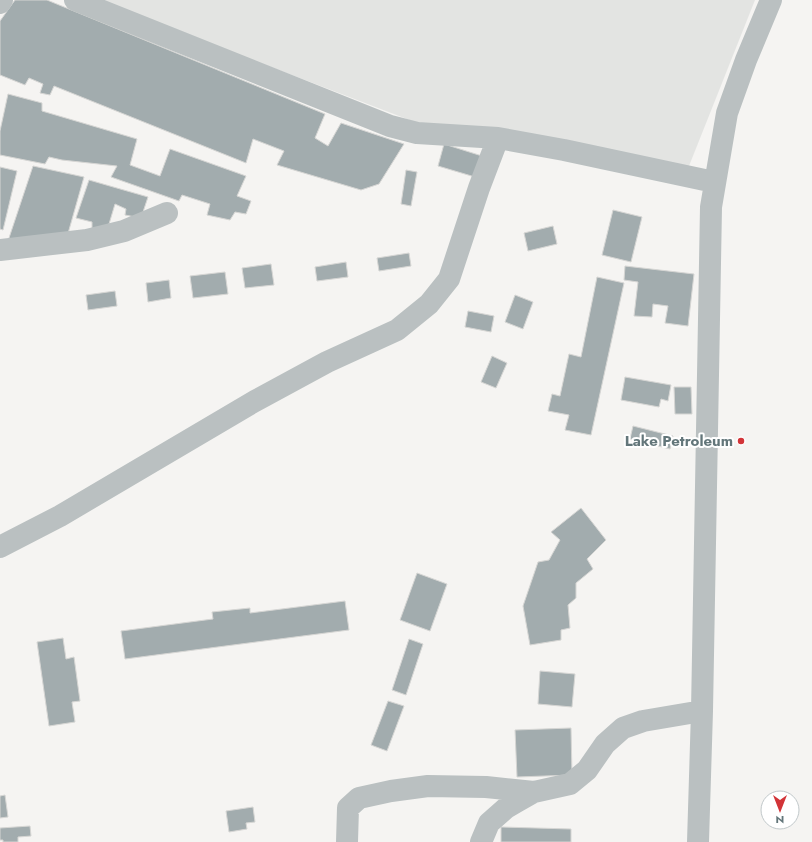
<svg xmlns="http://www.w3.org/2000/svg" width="812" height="842" font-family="Jost,sans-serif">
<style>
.built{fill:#e3e4e2}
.building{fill:#a2acae;stroke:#d6d6d4}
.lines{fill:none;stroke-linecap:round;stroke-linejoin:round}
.minor{stroke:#bac0c1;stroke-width:22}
.poi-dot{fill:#d23438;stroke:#fff;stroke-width:1.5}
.labels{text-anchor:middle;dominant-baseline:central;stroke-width:4;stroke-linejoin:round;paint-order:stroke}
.poi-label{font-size:15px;font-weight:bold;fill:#63767a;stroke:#fff;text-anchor:end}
</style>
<rect width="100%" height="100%" fill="#f5f4f2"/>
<path class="built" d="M96,0H755L689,166L420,124Z"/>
<path class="building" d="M15,0H47L325,114L315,138L328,146L341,123L404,144L379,184L361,190L277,165L284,151L253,139L246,163L54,86L50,95L40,93L43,84L29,78L25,85L0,75V21Z
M8,94L42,103V111L137,139L130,165L160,176L170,149L246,176L237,196L251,201L246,214L235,212L230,220L207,215L210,204L182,195L179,201L111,177L117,166L62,160L49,157L45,164L0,155V131Z
M444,144L482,156L475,177L438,166Z
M33,166L84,177L67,237L8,241Z
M0,167L17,171L3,230L0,229Z
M406,170L417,172L411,206L401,204Z
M89,180L148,197L141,218L125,215L126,209L115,204L109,224L92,233V222L76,218Z
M613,210L642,217L631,262L602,255Z
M553,226L557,244L528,251L524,233Z
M409,253L411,266L379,271L377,258Z
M346,262L348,277L317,281L315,267Z
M271,264L274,285L245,288L242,268Z
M625,266L694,274L688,326L665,323L668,306L653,304L652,317L634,316L638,282L624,280Z
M225,272L228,294L193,298L190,276Z
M597,277L624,283L591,435L565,430L569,415L548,411L552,394L560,396L569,354L581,357Z
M169,280L171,298L148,302L146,283Z
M115,291L117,306L88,310L86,295Z
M515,295L533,302L523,329L505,322Z
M468,311L494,316L491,332L465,327Z
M492,356L507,363L496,388L481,382Z
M625,377L671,385L668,401L661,399L659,407L621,400Z
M674,387H691L692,414H675Z
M633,426L673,436L670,449L630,439Z
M581,508L606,540L587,559L593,569L576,583V598L568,605L570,628L561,630V640L530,645L523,606L538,562L549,560L560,540L551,532Z
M417,573L447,584L430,631L400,620Z
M345,601L349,630L125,659L121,631L213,619L212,612L250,608V613Z
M63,638L66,659L74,657L80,701L72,702L75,722L49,726L37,642Z
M409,639L423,644L406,695L392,690Z
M540,671L575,674L572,707L538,704Z
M388,701L404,706L387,751L371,745Z
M571,728L572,775L517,777L515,730Z
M5,795L8,817L0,818V796Z
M253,807L255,822L246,823L247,829L229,832L226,811Z
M30,826L31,836L18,837V842H3V840H0V828Z
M501,827L571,829V842H501Z"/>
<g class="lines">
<path class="minor" d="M75,0L390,126L417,133L498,138L564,150L714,182
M0,3L2,0
M0,250L87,240L124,231L167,213
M0,547L60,516L255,401L327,362L397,330L429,304L449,279L479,188L498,138
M347,842L348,808L359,798L391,791L428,786L486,787L534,792
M481,842L489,823L506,808L518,801L534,792L570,784L587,770L605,744L623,728L643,721L702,711
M698,842L702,711L711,207L727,113L746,60L771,0"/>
</g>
<circle class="poi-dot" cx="741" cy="441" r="4"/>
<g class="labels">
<g class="poi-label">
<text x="733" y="441">Lake Petroleum</text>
</g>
</g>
<g transform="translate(780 810) rotate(180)"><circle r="19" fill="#ffffff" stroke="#c1c8ca"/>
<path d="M0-3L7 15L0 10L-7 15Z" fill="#d23438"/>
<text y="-6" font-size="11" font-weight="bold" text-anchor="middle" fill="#63767a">N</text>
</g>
</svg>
